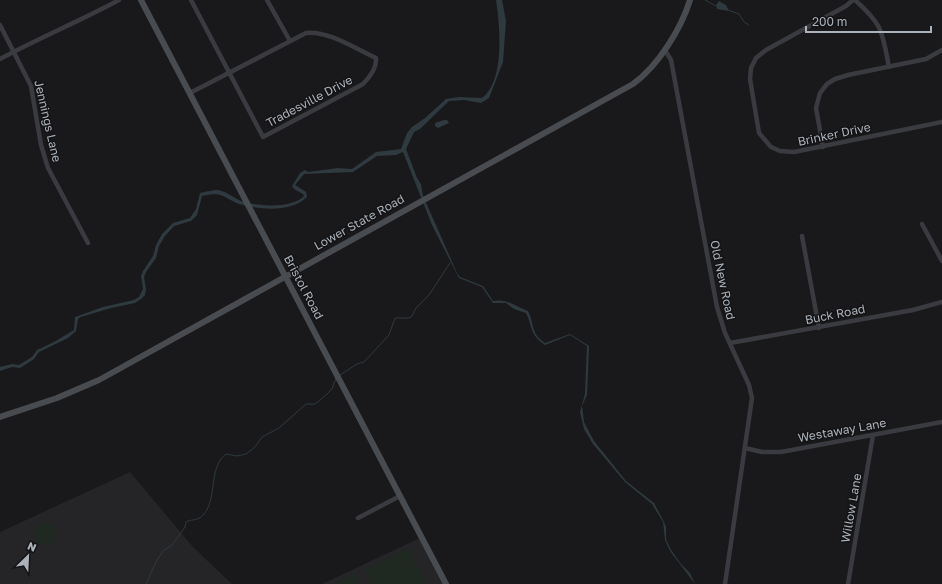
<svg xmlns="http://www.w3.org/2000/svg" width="942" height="584" font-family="'Golos Text',sans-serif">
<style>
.built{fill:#252528}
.green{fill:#202921}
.water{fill:#2e3a3f}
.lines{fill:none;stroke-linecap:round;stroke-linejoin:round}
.stream{stroke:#2e3a3f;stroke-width:1}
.street{stroke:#3a3b40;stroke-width:4.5}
.secondary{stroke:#484b50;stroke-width:6}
.labels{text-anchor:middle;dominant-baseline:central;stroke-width:3;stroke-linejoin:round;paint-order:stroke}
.street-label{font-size:12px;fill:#abb2ba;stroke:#141416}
</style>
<rect width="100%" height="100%" fill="#19191b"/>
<path class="built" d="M130,472L193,547L232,584H0V532Z
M422,537L446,584H322Z"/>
<path class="green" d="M34 534a11 11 0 1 1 22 0a11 11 0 1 1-22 0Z
M409,548L427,584H371L364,570Z
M355,573L361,584H333Z"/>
<path class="water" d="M496,0H502L506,21L503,62L489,98L481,103L464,100L449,101L420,129L414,132L406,149L417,178L421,184L423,196L435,223L457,273L460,277L483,286L493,301C507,298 516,307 528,311C535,325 530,333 545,343L570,334L589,346L587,395L582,406L584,422L594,441L626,481L654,503L664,522L666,527V539L671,550L681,564L690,573L695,584L670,551L665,540L663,522L652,504L625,482L593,444L584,429L580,412L585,394L587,346L570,335L545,345C529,334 533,327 526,313L514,309L506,303H493L482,287L459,278L432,225L403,152L396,155L377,156L353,172L304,174L295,185L306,192L307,197C292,212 263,210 243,205C224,200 226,190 202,196L197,215L191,221L174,226L165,236L159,246L156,258L146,272L144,277L146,289L145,295L141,299L135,303L111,308L81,317L78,319L76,331L68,338L39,352L34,359L20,368L12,367L0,371V367L12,364L19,365L32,357L37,350L54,342L74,330L75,317L103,307L134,300L139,297L143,289L141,276L143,271L153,256L156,245L162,234L173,223L190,218L196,209L200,193C205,192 213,190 218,190C228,192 235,199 244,202C261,206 291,209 304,196L303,194L294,189L292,186L300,173L305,170L308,172L338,168L352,169L376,152L401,149L407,133L412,127L425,118L446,99L459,97L482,98C505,81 500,26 496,0Z
M719,1L726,5L729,11L717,9L716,5Z
M444,120H447L449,123L438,128L435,126V123Z"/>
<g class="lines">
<path class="stream" d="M705,0L716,6
M728,10L739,14L744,22L749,25
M340,375L357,364L364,362L389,335L395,318H409L412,316L416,308L429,295L450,263
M146,584L156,562L163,551L172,545L185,527L186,522C191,519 196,521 201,517C219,502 207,468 226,454L237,456L246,454L254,448L262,437L279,428L306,404H315L327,394L332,389L336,378"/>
<path class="street" d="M267,0L290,41
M853,0L846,6L766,50L756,58L751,68L750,79L759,133L771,147L780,151L794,152L942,122
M855,0C883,25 882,31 889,67
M0,25L31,86L41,145L48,168L88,243
M665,50L671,60L717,307L725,333L749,385L752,398L725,584
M0,59C39,38 80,21 119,0
M190,93L306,33C327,30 356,49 376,58C377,68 370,77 363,84L263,137L191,0
M823,147L816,108L820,93L827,84L835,79L848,75L926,59L942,50
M922,224L942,261
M802,236L819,328
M730,343L913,310L942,302
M745,448L762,452H781L942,422
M358,518L400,496
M848,584L873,435"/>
<path class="secondary" d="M141,0L446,584
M0,417L57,398L99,380L633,84C658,66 681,29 690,0"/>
</g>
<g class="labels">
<g class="street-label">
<text transform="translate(309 101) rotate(-28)">Tradesville Drive</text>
<text transform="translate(48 121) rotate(77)">Jennings Lane</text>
<text transform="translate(834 134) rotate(-12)">Brinker Drive</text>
<text transform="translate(359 222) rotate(-29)">Lower State Road</text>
<text transform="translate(723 280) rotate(78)">Old New Road</text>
<text transform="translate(304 287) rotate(62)">Bristol Road</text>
<text transform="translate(835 314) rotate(-11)">Buck Road</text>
<text transform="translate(842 430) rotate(-10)">Westaway Lane</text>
<text transform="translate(851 508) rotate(-80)">Willow Lane</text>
</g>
</g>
<g transform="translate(28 556) rotate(24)" stroke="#141416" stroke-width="3" paint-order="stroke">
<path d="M0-3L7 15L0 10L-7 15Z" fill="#abb2ba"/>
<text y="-6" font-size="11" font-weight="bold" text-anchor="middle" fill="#abb2ba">N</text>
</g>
<path d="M806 26v6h125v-6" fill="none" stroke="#abb2ba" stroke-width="2"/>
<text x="812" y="26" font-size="12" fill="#abb2ba" stroke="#141416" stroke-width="3" paint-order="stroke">200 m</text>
</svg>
